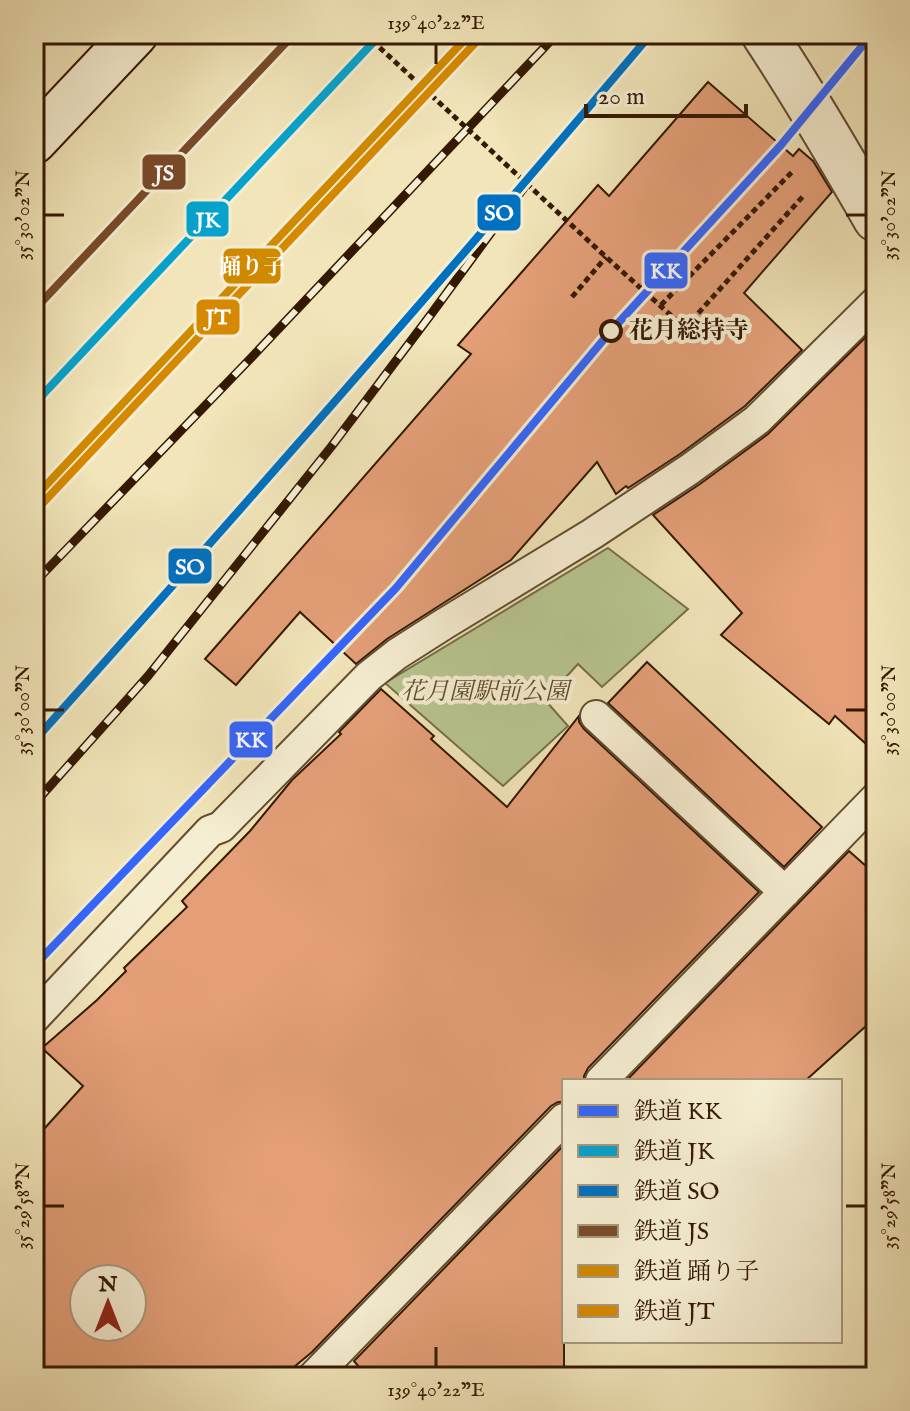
<svg xmlns="http://www.w3.org/2000/svg" width="910" height="1411" font-family="'IM FELL English','Noto Serif JP',serif">
<style>
.green{fill:#b8c590;stroke:#766f49;stroke-width:2}
.building{fill:#e49f78;stroke:#341902;stroke-width:2;fill-rule:evenodd}
.lines{fill:none;stroke-linecap:round;stroke-linejoin:round}
.lane-casing{stroke:#634c30;stroke-width:34}
.street-casing{stroke:#634c30;stroke-width:48}
.secondary-casing{stroke:#341902;stroke-width:48}
.path{stroke:#341902;stroke-width:5;stroke-dasharray:6 4;stroke-linecap:butt}
.lane{stroke:#f6eed2;stroke-width:30}
.street{stroke:#f6eed2;stroke-width:44}
.secondary{stroke:#f6eed2;stroke-width:44}
.rail-casing{stroke:#341902;stroke-width:9}
.rail{stroke:#f6eed2;stroke-width:6;stroke-dasharray:18;stroke-linecap:butt}
.path-bridge{stroke:#341902;stroke-width:5;stroke-dasharray:6 4;stroke-linecap:butt}
.rail-1-casing{stroke:#f6eed2;stroke-width:14}
.rail-2-casing{stroke:#f6eed2;stroke-width:14}
.rail-3-casing{stroke:#f6eed2;stroke-width:14}
.rail-4-casing{stroke:#f6eed2;stroke-width:14}
.rail-5-casing{stroke:#f6eed2;stroke-width:14}
.rail-6-casing{stroke:#f6eed2;stroke-width:14}
.rail-1{stroke:#36f;stroke-width:8}
.rail-2{stroke:#05a3ce;stroke-width:8}
.rail-3{stroke:#0071c1;stroke-width:8}
.rail-4{stroke:#7a4b2a;stroke-width:8}
.rail-5{stroke:#d08a00;stroke-width:8}
.rail-6{stroke:#d68900;stroke-width:8}
.ticks{fill:none;stroke:#341902;stroke-width:3}
.stop-dot{fill:#f6eed2;stroke:#341902;stroke-width:4}
.labels{text-anchor:middle;dominant-baseline:central;stroke-width:8;stroke-linejoin:round;paint-order:stroke}
.stop-label{font-size:24px;font-weight:bold;fill:#341902;stroke:#f6eed2;text-anchor:start}
.park-label{font-size:24px;font-style:italic;fill:#5c4d2d;stroke:#f6eed2}
.line-badge{stroke:#f6eed2;stroke-width:3}
.badge-label{font-size:22px;text-anchor:middle;font-weight:bold;fill:#fff}
.neatline{fill:none;stroke:#341902;stroke-width:3}
.ticks-label{font-size:20px;text-anchor:middle;fill:#341902}
</style>
<rect width="100%" height="100%" fill="#f1e5b9"/>
<filter id="stains"><feTurbulence type="fractalNoise" baseFrequency=".0025" numOctaves="4"/><feColorMatrix values="0 0 0 0 .2 0 0 0 0 .09 0 0 0 0 .02 0 0 0 .5 -.17"/></filter>
<radialGradient id="worn" r=".72"><stop offset=".6" stop-color="#630" stop-opacity="0"/><stop offset="1" stop-color="#630" stop-opacity=".3"/></radialGradient>
<path class="green" d="M608,548L688,609L602,687L578,664L545,700L568,726L503,786L385,683Z"/>
<path class="building" d="M708,82L793,156L799,149L813,161L832,192L744,293L802,350L745,406L680,454L628,488L626,486L616,494L597,462L511,560L387,639L356,664L300,612L236,685L205,659L471,354L458,345L598,185L609,196Z
M876,327V753L835,716L829,724L721,635L742,613L653,515L700,484L768,434Z
M647,662L822,827L784,867L608,703Z
M381,689L434,736L431,739L507,807L579,716V722L584,729L759,892L588,1068L584,1076V1081H564V1102H558L551,1106L312,1352L282,1377H34V1140L83,1086L42,1048L97,1000L126,971L124,968L187,907L182,901L250,831L292,780L341,734L339,732ZM84,1279H132V1327H84Z
M849,851L876,875V1017L805,1081H626Z
M564,1145V1377H367L354,1361Z"/>
<g class="lines">
<g class="lane-casing">
<path id="lane" d="M596,716L785,892
M34,1018L210,831L221,827L369,676L397,654L444,624L592,534L690,469L757,420L876,302
M601,1081L876,798
M313,1377L564,1119"/>
</g>
<g class="street-casing">
<path id="street" d="M764,34C804,95 840,156 876,219"/>
</g>
<g class="secondary-casing">
<path id="secondary" d="M34,141L135,34"/>
</g>
<path class="path" d="M572,297L606,257
M661,305L792,172
M685,328L805,194"/>
<use href="#lane" class="lane"/>
<use href="#street" class="street"/>
<use href="#secondary" class="secondary"/>
<g class="rail-casing">
<path id="rail" d="M34,583L251,358L557,34
M34,804L148,676L331,447L432,313L542,163"/>
</g>
<use href="#rail" class="rail"/>
<path class="path-bridge" d="M365,34L606,257L685,328"/>
<g class="rail-1-casing">
<path id="rail-1" d="M34,966L396,588L610,332L781,145L872,34"/>
</g>
<g class="rail-2-casing">
<path id="rail-2" d="M34,404L381,34"/>
</g>
<g class="rail-3-casing">
<path id="rail-3" d="M34,741C243,508 449,273 651,34"/>
</g>
<g class="rail-4-casing">
<path id="rail-4" d="M34,310L294,34"/>
</g>
<g class="rail-5-casing">
<path id="rail-5" d="M34,498L470,34"/>
</g>
<g class="rail-6-casing">
<path id="rail-6" d="M41,505L477,41"/>
</g>
<use href="#rail-1" class="rail-1"/>
<use href="#rail-2" class="rail-2"/>
<use href="#rail-3" class="rail-3"/>
<use href="#rail-4" class="rail-4"/>
<use href="#rail-5" class="rail-5"/>
<use href="#rail-6" class="rail-6"/>
</g>
<path class="ticks" d="M436,44V64M44,215H64M846,215H866M44,710H64M846,710H866M44,1206H64M846,1206H866M436,1347V1367"/>
<circle class="stop-dot" cx="611" cy="331" r="10"/>
<g class="labels">
<g class="stop-label">
<text x="629" y="331">花月総持寺</text>
</g>
<g class="park-label">
<text x="485" y="692">花月園駅前公園</text>
</g>
</g>
<g class="line-badge">
<rect x="141" y="153" width="46" height="38" rx="8" fill="#7a4b2a"/>
<rect x="476" y="193" width="46" height="39" rx="8" fill="#0071c1"/>
<rect x="185" y="200" width="45" height="38" rx="8" fill="#05a3ce"/>
<rect x="222" y="247" width="60" height="38" rx="8" fill="#d08a00"/>
<rect x="643" y="251" width="46" height="39" rx="8" fill="#36f"/>
<rect x="195" y="298" width="46" height="38" rx="8" fill="#d68900"/>
<rect x="167" y="547" width="46" height="38" rx="8" fill="#0071c1"/>
<rect x="228" y="720" width="46" height="39" rx="8" fill="#36f"/>
</g>
<g class="badge-label">
<text x="164" y="180">JS</text>
<text x="499" y="220">SO</text>
<text x="208" y="227">JK</text>
<text x="252" y="274">踊り子</text>
<text x="666" y="278">KK</text>
<text x="218" y="324">JT</text>
<text x="190" y="574">SO</text>
<text x="251" y="747">KK</text>
</g>
<rect width="910" height="1411" fill="none" stroke="#f1e5b9" stroke-width="88"/>
<rect x="562" y="1079" width="280" height="264" fill="#f6eed2" stroke="#a8997f" stroke-width="2"/>
<rect x="578" y="1105" width="40" height="12" fill="#3366ff" stroke="#a8997f" stroke-width="2"/>
<text x="634" y="1119" font-size="24" fill="#341902">鉄道 KK</text>
<rect x="578" y="1145" width="40" height="12" fill="#05a3ce" stroke="#a8997f" stroke-width="2"/>
<text x="634" y="1159" font-size="24" fill="#341902">鉄道 JK</text>
<rect x="578" y="1185" width="40" height="12" fill="#0071c1" stroke="#a8997f" stroke-width="2"/>
<text x="634" y="1199" font-size="24" fill="#341902">鉄道 SO</text>
<rect x="578" y="1225" width="40" height="12" fill="#7a4b2a" stroke="#a8997f" stroke-width="2"/>
<text x="634" y="1239" font-size="24" fill="#341902">鉄道 JS</text>
<rect x="578" y="1265" width="40" height="12" fill="#d08a00" stroke="#a8997f" stroke-width="2"/>
<text x="634" y="1279" font-size="24" fill="#341902">鉄道 踊り子</text>
<rect x="578" y="1305" width="40" height="12" fill="#d68900" stroke="#a8997f" stroke-width="2"/>
<text x="634" y="1319" font-size="24" fill="#341902">鉄道 JT</text>
<g transform="translate(108 1303)"><circle r="38" fill="#f6eed2" stroke="#a8997f" stroke-width="2"/>
<path d="M0-6L14 30L0 20L-14 30Z" fill="#8f2418"/>
<text y="-12" font-size="22" font-weight="bold" text-anchor="middle" fill="#341902">N</text>
</g>
<path d="M586 104v12h160v-12" fill="none" stroke="#341902" stroke-width="4"/>
<text x="598" y="104" font-size="24" fill="#341902" stroke="#f6eed2" stroke-width="6" paint-order="stroke">20 m</text>
<rect x="44" y="44" width="822" height="1323" class="neatline"/>
<g class="ticks-label">
<text x="436" y="29">139°40'22"E</text>
<text transform="translate(22 215) rotate(-90)" y="7">35°30'02"N</text>
<text transform="translate(888 215) rotate(-90)" y="7">35°30'02"N</text>
<text transform="translate(22 710) rotate(-90)" y="7">35°30'00"N</text>
<text transform="translate(888 710) rotate(-90)" y="7">35°30'00"N</text>
<text transform="translate(22 1206) rotate(-90)" y="7">35°29'58"N</text>
<text transform="translate(888 1206) rotate(-90)" y="7">35°29'58"N</text>
<text x="436" y="1396">139°40'22"E</text>
</g>
<rect width="100%" height="100%" filter="url(#stains)"/>
<rect width="100%" height="100%" fill="url(#worn)"/>
</svg>
